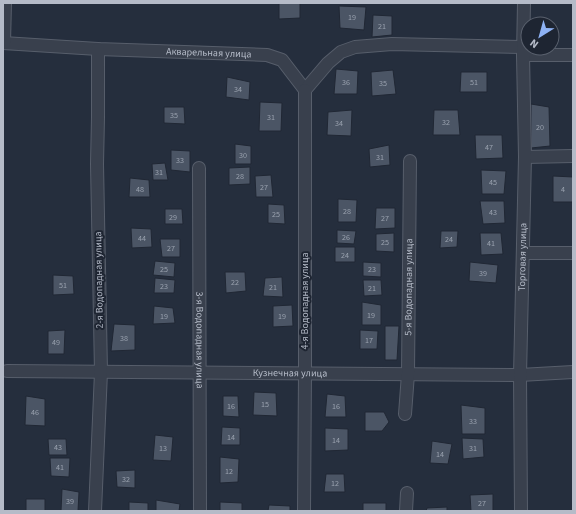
<svg xmlns="http://www.w3.org/2000/svg" width="576" height="514" font-family="'Source Sans 3',sans-serif">
<style>
.building{fill:#4b5565;stroke:#202734}
.lines{fill:none;stroke-linecap:round;stroke-linejoin:round}
.minor-casing{stroke:#575e6b;stroke-width:14}
.minor{stroke:#39404d;stroke-width:12}
.labels{text-anchor:middle;dominant-baseline:central;stroke-width:4;stroke-linejoin:round;paint-order:stroke}
.number-label{font-size:8px;fill:#9aa2af}
.street-label{font-size:10px;fill:#b5bbc8;stroke:#1e2532}
</style>
<rect width="100%" height="100%" fill="#252e3d"/>
<path class="building" d="M279,3H300V18L279,19Z
M339,6L366,7L364,30L340,28Z
M373,15L392,16V35L372,37Z
M336,69L358,71L357,94H334Z
M393,70L396,94L372,96L371,72Z
M461,72H487V92H460Z
M227,77L250,82L249,100L226,97Z
M260,102L282,103L281,131H259Z
M531,104L549,107L550,146L531,148Z
M164,107H184L185,124L164,123Z
M352,110L351,136L327,135L328,112Z
M434,110H458L460,135H433Z
M475,135H502L503,158L476,159Z
M235,144L251,146V164H235Z
M389,145L390,165L370,167L369,149Z
M171,150L190,151V172L171,170Z
M165,163L168,180H153L152,164Z
M250,167V184L229,185V168Z
M481,170L506,171L504,194H482Z
M271,175L273,197H256L255,176Z
M553,176L573,177V202H553Z
M130,178L149,180L150,197H129Z
M338,199L357,200L356,222H338Z
M480,201H504L505,223L483,224Z
M268,204L284,205L285,224L268,223Z
M376,208H395V228L375,229Z
M165,209H182L183,224H165Z
M131,228L151,229L152,247L132,248Z
M337,230L356,231L354,244L337,243Z
M441,231H458L457,247L440,248Z
M394,233V252L376,251V234Z
M480,233H501L503,254L481,255Z
M160,239H180V257H162Z
M335,247H355V262H335Z
M155,261L175,263L174,277L153,275Z
M363,262L381,263V277L363,276Z
M470,262L498,265L496,283L469,281Z
M225,272H245L246,291L226,293Z
M53,275L73,276L74,294L53,295Z
M282,277L283,297L263,296L265,278Z
M155,278L175,280L174,293H154Z
M363,280H381L382,295L364,296Z
M362,302L381,305V325H362Z
M292,305L293,326L273,327V306Z
M154,306L173,308L175,323L153,324Z
M114,324L135,325V350L111,351Z
M385,326H399L397,360H385Z
M65,330L64,354H48V331Z
M360,330L378,331L377,349H360Z
M254,392L276,393L277,416L253,415Z
M327,394L345,396L346,417H325Z
M26,396L45,399V426L25,425Z
M223,396H238L239,417L223,416Z
M461,405L485,408V434H462Z
M365,412H384L389,422L382,431H365Z
M222,427L240,428V445H221Z
M325,428L348,429V450L325,451Z
M155,435L173,437L171,461L153,460Z
M462,438L483,439L484,457L463,459Z
M48,439H66L67,455H49Z
M432,441L452,444L448,464L430,463Z
M220,457L239,459L238,482L220,483Z
M50,458H70L69,477L51,476Z
M135,470V488L117,487L116,471Z
M326,474H344L345,492H324Z
M62,489L79,492L78,511H61Z
M493,494V511H471L470,495Z
M26,499H45V511H26Z
M156,500L180,504L179,511H156Z
M129,502L148,503V511H129Z
M220,502L242,503V511H220Z
M363,503H386V511H363Z
M269,505L290,506V511H268Z
M447,507V511H426L427,508Z"/>
<g class="lines">
<g class="minor-casing">
<g id="minor">
<path id="s1" d="M3,43L98,49L267,55L282,60L305,90"/>
<path d="M4,43L5,3"/>
<path d="M523,55H573"/>
<path d="M305,90L328,63L341,52L355,47L392,44L523,47"/>
<path d="M525,157L573,156"/>
<path id="s2" d="M199,168L200,511"/>
<path d="M523,253H573"/>
<path id="s3" d="M7,371L520,375L573,372"/>
<path id="s4" d="M405,414L408,374L410,161"/>
<path d="M95,511L101,372L97,164L98,117V49"/>
<path d="M304,511L305,373V90"/>
<path d="M406,511L407,493"/>
<path id="s5" d="M521,511L520,375L525,157L523,55L524,3"/>
</g>
</g>
<use href="#minor" class="minor"/>
</g>
<g class="labels">
<g class="number-label">
<text x="352" y="17">19</text>
<text x="382" y="26">21</text>
<text x="346" y="82">36</text>
<text x="474" y="82">51</text>
<text x="383" y="83">35</text>
<text x="238" y="89">34</text>
<text x="174" y="115">35</text>
<text x="271" y="117">31</text>
<text x="446" y="122">32</text>
<text x="339" y="123">34</text>
<text x="540" y="127">20</text>
<text x="489" y="147">47</text>
<text x="243" y="155">30</text>
<text x="380" y="157">31</text>
<text x="180" y="160">33</text>
<text x="159" y="172">31</text>
<text x="240" y="176">28</text>
<text x="493" y="182">45</text>
<text x="264" y="187">27</text>
<text x="140" y="189">48</text>
<text x="563" y="189">4</text>
<text x="347" y="211">28</text>
<text x="493" y="212">43</text>
<text x="276" y="214">25</text>
<text x="173" y="217">29</text>
<text x="385" y="218">27</text>
<text x="346" y="237">26</text>
<text x="142" y="238">44</text>
<text x="449" y="239">24</text>
<text x="385" y="242">25</text>
<text x="491" y="243">41</text>
<text x="171" y="248">27</text>
<text x="345" y="255">24</text>
<text x="164" y="269">25</text>
<text x="372" y="269">23</text>
<text x="483" y="273">39</text>
<text x="235" y="282">22</text>
<text x="63" y="285">51</text>
<text x="164" y="286">23</text>
<text x="273" y="287">21</text>
<text x="372" y="288">21</text>
<text x="371" y="315">19</text>
<text x="164" y="316">19</text>
<text x="282" y="316">19</text>
<text x="124" y="338">38</text>
<text x="369" y="340">17</text>
<text x="56" y="342">49</text>
<text x="265" y="404">15</text>
<text x="231" y="406">16</text>
<text x="336" y="406">16</text>
<text x="35" y="412">46</text>
<text x="473" y="421">33</text>
<text x="231" y="437">14</text>
<text x="336" y="440">14</text>
<text x="58" y="447">43</text>
<text x="163" y="448">13</text>
<text x="473" y="448">31</text>
<text x="440" y="454">14</text>
<text x="60" y="467">41</text>
<text x="229" y="471">12</text>
<text x="126" y="479">32</text>
<text x="335" y="483">12</text>
<text x="70" y="501">39</text>
<text x="482" y="503">27</text>
</g>
<g class="street-label">
<text stroke="none"><textPath href="#s1" startOffset="206">Акварельная улица</textPath></text>
<text stroke="none"><textPath href="#s5" startOffset="254">Торговая улица</textPath></text>
<text transform="translate(99 280) rotate(-91)">2-я Водопадная улица</text>
<text stroke="none"><textPath href="#s4" startOffset="127">5-я Водопадная улица</textPath></text>
<text transform="translate(305 301) rotate(-90)">4-я Водопадная улица</text>
<text stroke="none"><textPath href="#s2" startOffset="172">3-я Водопадная улица</textPath></text>
<text stroke="none"><textPath href="#s3" startOffset="283">Кузнечная улица</textPath></text>
</g>
</g>
<rect width="576" height="514" fill="none" stroke="#b5bbc8" stroke-width="8"/>
<g transform="translate(540 36) rotate(217)"><circle r="19" fill="#1e2532" stroke="#5a616e"/>
<path d="M0-3L7 15L0 10L-7 15Z" fill="#8eb2f4"/>
<text y="-6" font-size="11" font-weight="bold" text-anchor="middle" fill="#b5bbc8">N</text>
</g>
</svg>
